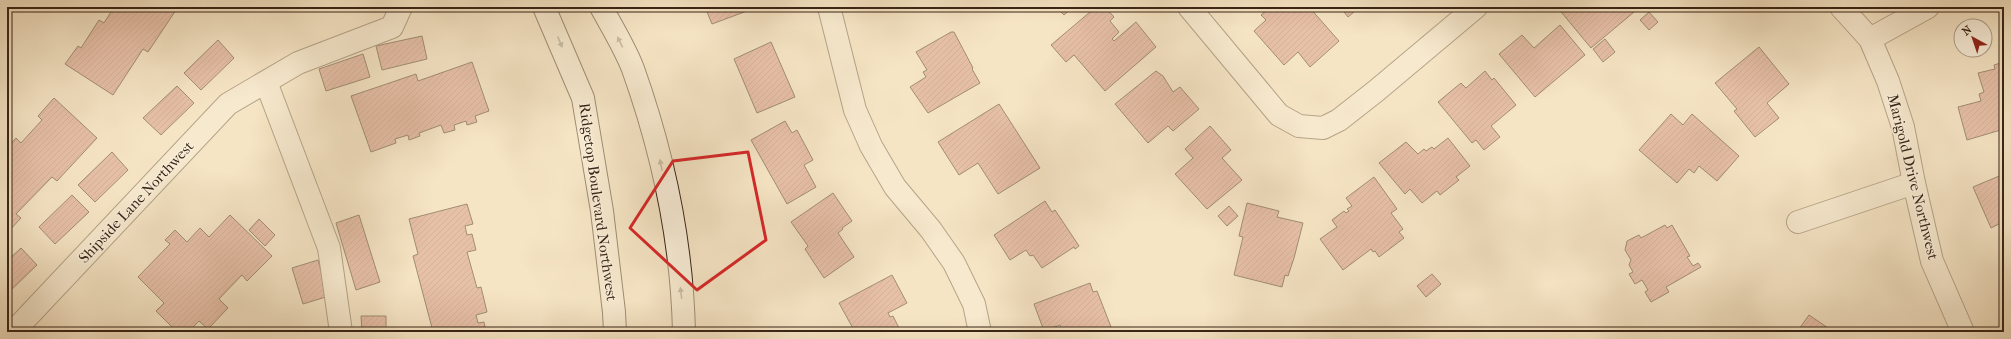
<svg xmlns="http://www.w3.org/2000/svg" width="2011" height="339" font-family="'IM FELL French Canon',serif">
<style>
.building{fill:url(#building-hatch);stroke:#382416}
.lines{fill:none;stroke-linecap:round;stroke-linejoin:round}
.street-casing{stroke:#685442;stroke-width:24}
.secondary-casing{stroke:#382416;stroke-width:24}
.street{stroke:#f9eed9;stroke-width:22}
.secondary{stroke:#f9eed9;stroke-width:22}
.oneway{fill:#988978}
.marked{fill:none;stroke:#d62828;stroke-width:3;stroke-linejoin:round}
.labels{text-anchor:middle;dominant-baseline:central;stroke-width:3;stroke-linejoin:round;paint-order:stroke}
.street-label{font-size:15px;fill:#382416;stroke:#f9eed9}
</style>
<defs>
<pattern id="building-hatch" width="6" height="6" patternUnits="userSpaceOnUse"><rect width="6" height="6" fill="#d69385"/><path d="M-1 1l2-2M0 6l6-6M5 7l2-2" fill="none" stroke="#af786c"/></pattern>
</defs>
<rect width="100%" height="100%" fill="#f6e5c5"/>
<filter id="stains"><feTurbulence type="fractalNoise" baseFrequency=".005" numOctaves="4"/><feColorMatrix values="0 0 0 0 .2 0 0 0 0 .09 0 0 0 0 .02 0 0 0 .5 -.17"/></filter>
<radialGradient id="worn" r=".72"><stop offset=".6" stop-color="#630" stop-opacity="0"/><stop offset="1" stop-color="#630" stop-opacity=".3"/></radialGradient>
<path class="building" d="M114,7H178L148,52L143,49L113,95L65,64L78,46L81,48L99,20L104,23Z
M705,7H746L747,11L712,24Z
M1056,7H1073L1064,15Z
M1096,7H1105L1114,17L1110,21L1119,32L1112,39L1114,41L1136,22L1156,47L1105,91L1074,55L1066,62L1051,45Z
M1270,7H1309L1339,41L1310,67L1298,52L1284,65L1254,31L1266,20L1261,15Z
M1340,7H1360L1348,17Z
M1557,7H1640L1591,48Z
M1649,12L1658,22L1649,30L1640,20Z
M1560,25L1585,55L1535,97L1499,54L1522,35L1534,48Z
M951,32H954L973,68L972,69L980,83L928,113L910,87L926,77L923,72L927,70L916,52Z
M422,36L427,59L382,70L376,46Z
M1605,39L1615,52L1603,62L1593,49Z
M218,40L234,58L201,90L184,73Z
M771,42L795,97L757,113L734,59Z
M1759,47L1789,84L1767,103L1779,118L1755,137L1734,111L1737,109L1715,83Z
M363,54L370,77L326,91L319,69Z
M472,62L489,111L475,116L477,122L467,125L466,121L454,125L455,130L444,133L441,125L419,133L420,136L409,140L408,135L395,139L396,143L371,152L351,96L416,74L418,81Z
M2004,62V129L1967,140L1958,107L1981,101L1979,94L1984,92L1978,73L1995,69L1994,65Z
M1156,71L1163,76L1173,92L1180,87L1199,109L1173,131L1168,126L1148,143L1115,104Z
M1485,71L1492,80L1494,78L1516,105L1491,126L1500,137L1484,150L1476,140L1472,143L1438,102L1461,83L1466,88Z
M177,86L194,103L161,135L143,118Z
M54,98L97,138L57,181L52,177L16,214L21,218L7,233V148L16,138L21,143L42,120L38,116Z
M999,104L1040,168L998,194L978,163L959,175L938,142Z
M1671,114L1683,125L1692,114L1739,156L1717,181L1699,166L1694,173L1689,169L1677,183L1639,150Z
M785,121L792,133L797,130L813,160L804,165L816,187L787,204L751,140Z
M1210,126L1231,150L1222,158L1242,180L1207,209L1175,174L1193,158L1185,149Z
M1448,138L1470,166L1456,177L1459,180L1440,195L1437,191L1422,203L1410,189L1405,194L1379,163L1406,142L1418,154L1424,149L1426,151L1432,147L1434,149Z
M112,152L128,170L95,202L78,185Z
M2004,174V224L2003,222L1991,228L1973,187Z
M1374,177L1397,209L1391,213L1403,229L1399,232L1404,238L1379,257L1375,251L1373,252L1371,249L1343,270L1320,239L1337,227L1332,220L1344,211L1346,213L1349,211L1347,209L1352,206L1346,198Z
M833,193L852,221L842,228L843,229L838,233L854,257L824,278L805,249L808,246L791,222Z
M72,195L89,212L55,244L39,227Z
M1045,201L1052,212L1055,210L1079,246L1075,249L1074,247L1042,268L1033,255L1030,256L1026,250L1010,260L994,235Z
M1247,203L1279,211L1277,217L1303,223L1294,258L1288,276L1285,275L1282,287L1234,275L1243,237L1239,236Z
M467,204L473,224L465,226L467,235L472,234L476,250L467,252L477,288L481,287L487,312L476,315L478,323L484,322L486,332H427L426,330L432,328L413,256L418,254L409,219Z
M1229,206L1238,216L1227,226L1218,216Z
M230,215L272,256L247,281L242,275L219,299L228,308L208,329L199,321L188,332H177L156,311L164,303L138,277L170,244L165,240L175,230L187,242L200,228L209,237Z
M359,215L380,282L356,290L336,223Z
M259,219L275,235L265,246L249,230Z
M1665,225L1667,228L1672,225L1690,256L1687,257L1693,266L1698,263L1701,267L1666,287L1669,292L1651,302L1645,292L1648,290L1642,280L1635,284L1629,274L1633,272L1629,265L1631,260L1625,250L1627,241L1639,235L1641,238Z
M21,248L37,265L7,294V261Z
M318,260L329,296L303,304L292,268Z
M1432,274L1441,284L1426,297L1417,286Z
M892,275L907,303L888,313L890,317L893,316L899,328L896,330L897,332H855L839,303Z
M1090,283L1093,292L1097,291L1113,332H1062L1060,325L1044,331L1034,304Z
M1809,315L1834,332H1797Z
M361,316H386V332H362Z"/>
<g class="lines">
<g class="street-casing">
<path id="street" d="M829,7L855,110L871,146L895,187L931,230L954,263L974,304L980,332
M1189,7L1279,115L1299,126L1323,128L1339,120L1376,91L1476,7
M1841,7L1870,39L1888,81L1903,127L1914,183L1932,261L1963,332
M1870,39L1928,7
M266,82L329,248L341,332
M1798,222L1914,183
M13,332L228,104L298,63L392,27L401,7"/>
</g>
<g class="secondary-casing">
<path id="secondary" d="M544,7L583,98L602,211L614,312L615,332
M601,7C612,27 625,48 633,69C663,153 682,244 684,332"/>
</g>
<use href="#street" class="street"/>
<use href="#secondary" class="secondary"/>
</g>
<defs><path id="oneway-solid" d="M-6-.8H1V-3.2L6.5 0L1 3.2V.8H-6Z"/></defs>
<g class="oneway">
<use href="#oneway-solid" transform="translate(560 42) rotate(67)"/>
<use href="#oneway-solid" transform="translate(620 42) rotate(-116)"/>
<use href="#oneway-solid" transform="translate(661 165) rotate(-101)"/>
<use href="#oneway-solid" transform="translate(681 293) rotate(-97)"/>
</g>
<path d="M0 0H2011V339H0ZM748,152L766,240L697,290L630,228L673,161Z" fill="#f6e5c5" fill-opacity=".55" fill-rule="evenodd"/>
<path class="marked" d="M748,152L766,240L697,290L630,228L673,161Z"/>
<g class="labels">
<g class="street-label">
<text transform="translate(1913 177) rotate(76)">Marigold Drive Northwest</text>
<text transform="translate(136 202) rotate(-47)">Shipside Lane Northwest</text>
<text transform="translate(598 202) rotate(82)">Ridgetop Boulevard Northwest</text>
</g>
</g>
<rect width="2011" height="339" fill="none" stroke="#f6e5c5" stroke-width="24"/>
<rect x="8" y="8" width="1995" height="323" fill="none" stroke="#382416" stroke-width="2"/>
<rect x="12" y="12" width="1987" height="315" fill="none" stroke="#382416"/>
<g transform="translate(1973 38) rotate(320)"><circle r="19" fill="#f9eed9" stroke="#ac9d8b"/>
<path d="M0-3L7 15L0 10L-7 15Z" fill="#8f2418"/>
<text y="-6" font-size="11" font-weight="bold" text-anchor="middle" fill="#382416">N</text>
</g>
<rect width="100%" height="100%" filter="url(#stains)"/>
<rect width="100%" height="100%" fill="url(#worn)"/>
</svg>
